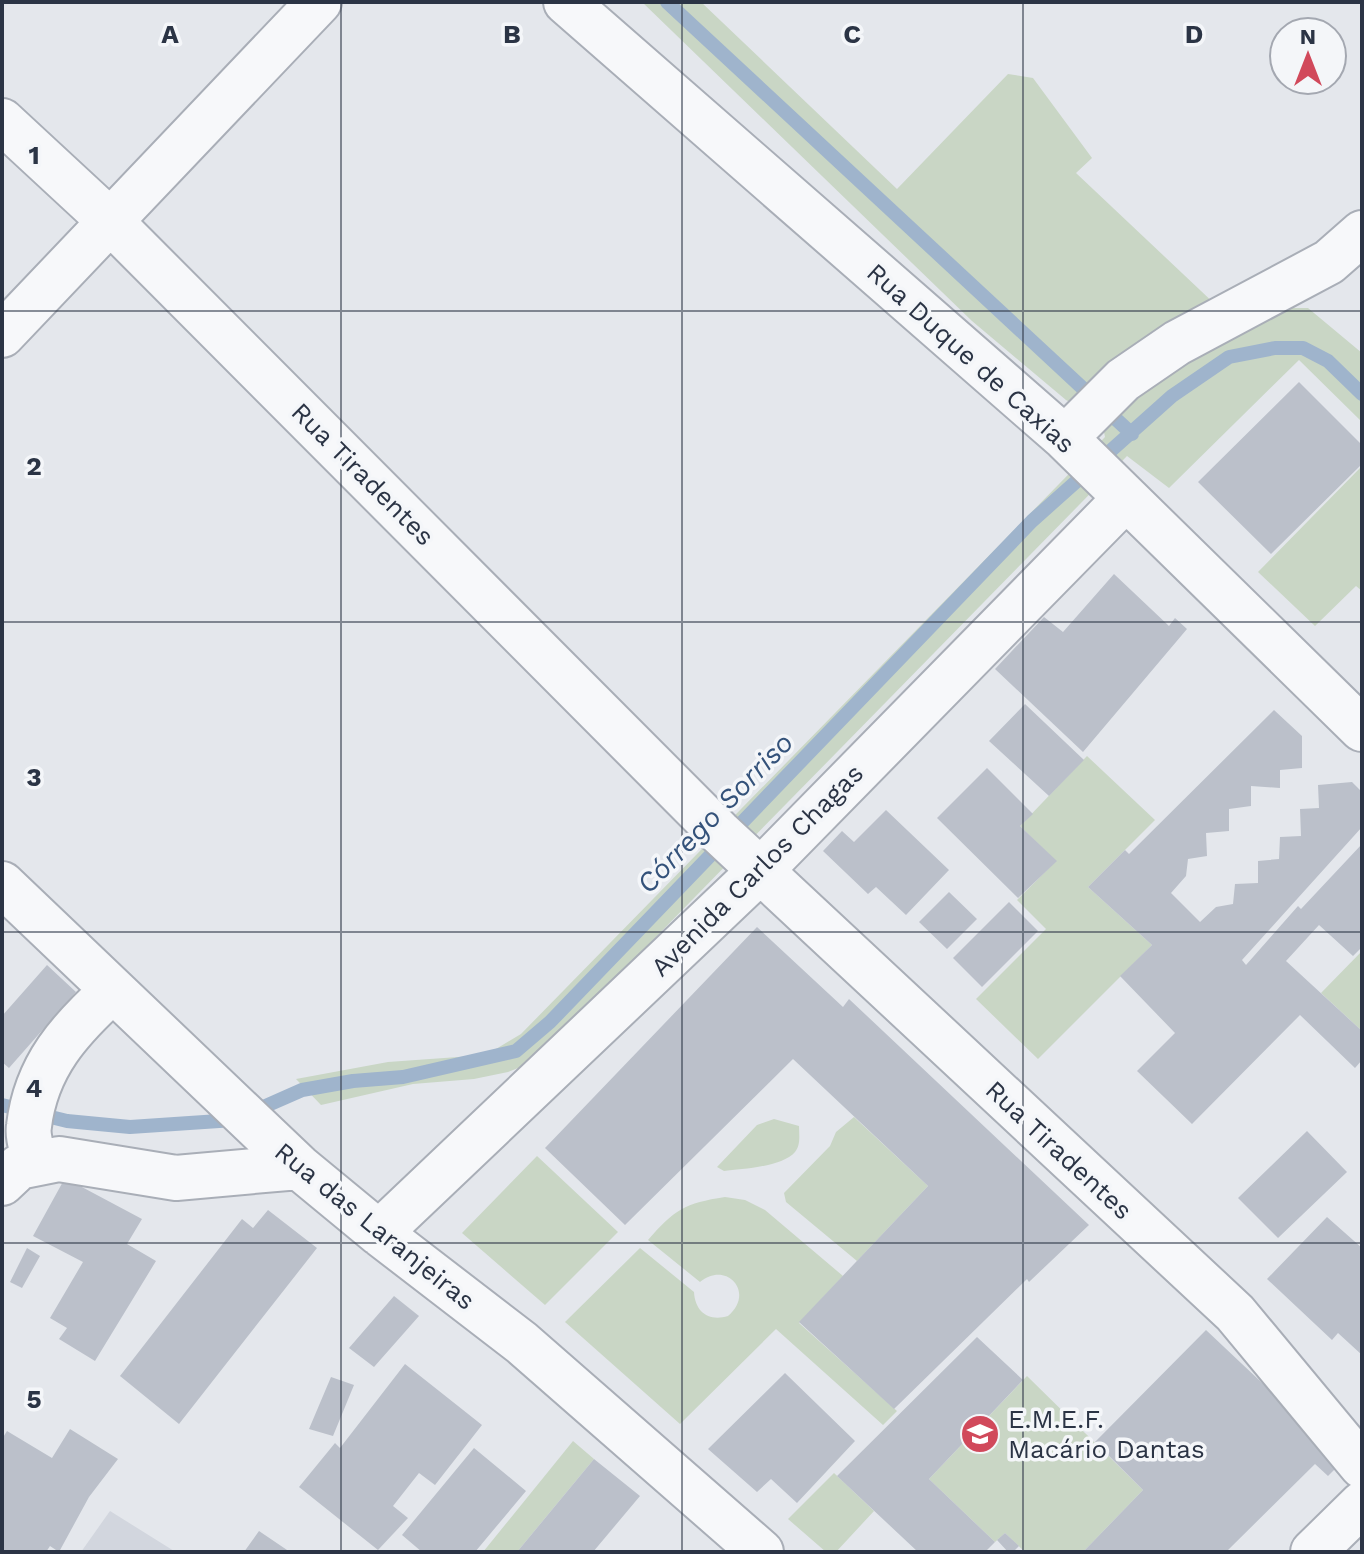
<svg xmlns="http://www.w3.org/2000/svg" width="1364" height="1554" font-family="'Work Sans',sans-serif">
<style>
.built{fill:#d2d6de}
.green{fill:#c9d6c5}
.lines{fill:none;stroke-linecap:round;stroke-linejoin:round}
.stream{stroke:#9fb4cc;stroke-width:14}
.building{fill:#bbc0ca}
.minor-casing{stroke:#a9aeb7;stroke-width:48}
.minor{stroke:#f7f8fa;stroke-width:44}
.grid{fill:none;stroke:#2b3445;stroke-width:2;stroke-opacity:0.55}
.labels{text-anchor:middle;dominant-baseline:central;stroke-width:7;stroke-linejoin:round;paint-order:stroke}
.street-label{font-size:26px;fill:#2b3445;stroke:#f4f6f9}
.poi-label{font-size:26px;fill:#2b3445;stroke:#f4f6f9;text-anchor:start}
.water-label{font-size:28px;font-style:italic;fill:#34527a;stroke:#f4f6f9}
.grid-label{font-size:26px;text-anchor:middle;font-weight:bold;fill:#2b3445;stroke:#f4f6f9;stroke-width:7;stroke-linejoin:round;paint-order:stroke}
</style>
<rect width="100%" height="100%" fill="#e4e7ec"/>
<path class="built" d="M110,1511L174,1551L175,1552H81Z"/>
<path class="green" d="M642,2H701L897,189L1008,74L1033,78L1092,158L1076,173L1218,307L1076,405L1066,400L972,321Z
M1285,308H1308L1362,353V422L1299,360L1169,488L1127,456L648,945L574,1032L548,1056L508,1072L474,1079L413,1084L321,1105L296,1079L388,1062L486,1055L521,1034L1105,437L1103,427L1166,370Z
M1362,466V591L1356,586L1315,626L1258,572Z
M1087,756L1155,820L1088,887L1152,945L1038,1059L976,999L1046,929L1017,900L1056,861L1020,826Z
M1362,951V1031L1321,993Z
M854,1117L928,1186L857,1261L786,1202L784,1193L830,1146L836,1132Z
M774,1119L799,1126C799,1134 801,1145 795,1152C782,1167 742,1169 724,1171L717,1167L757,1125Z
M537,1156L618,1232L545,1305L462,1233Z
M725,1197L745,1200L765,1210L843,1276L799,1323L897,1411L883,1425L776,1329L680,1424L565,1322L640,1248L694,1292C695,1312 709,1322 728,1316C756,1292 726,1260 700,1282L648,1240C674,1210 685,1203 725,1197Z
M1027,1376L1143,1490L1083,1552H1025L1005,1533L995,1542L929,1479Z
M573,1441L594,1459L517,1552H483Z
M834,1473L874,1511L836,1552H826L788,1519Z"/>
<g class="lines">
<path class="stream" d="M667,2L1132,434
M2,1105L67,1121L130,1127L234,1120L302,1090L353,1081L403,1077L516,1051L550,1022L1032,521L1172,396L1229,357L1275,348H1303L1328,361L1362,394"/>
</g>
<path class="building" d="M1299,382L1362,445V464L1271,554L1198,482Z
M1114,574L1169,626L1175,618L1187,629L1083,752L995,669L1044,617L1063,632Z
M1025,704L1084,760L1049,796L989,741Z
M1274,710L1302,736V768L1280,770V788L1251,786V806L1229,809V831L1206,833L1207,856L1188,859L1186,876L1171,893L1200,922L1216,907L1233,904L1235,884L1258,883V861L1279,859L1280,837L1301,836L1300,809L1319,808L1318,785L1352,782L1362,792V827L1242,960L1246,965L1298,906L1301,909L1362,844V947L1353,956L1319,925L1286,961L1362,1031V1060L1355,1068L1300,1015L1192,1124L1137,1071L1175,1033L1120,976L1152,945L1088,887L1125,850L1129,854Z
M987,768L1033,814L1020,826L1057,861L1018,898L937,818Z
M886,810L949,870L906,915L876,887L868,894L823,851L842,831L854,842Z
M949,892L977,919L947,949L919,922Z
M1009,902L1038,931L982,987L953,958Z
M757,927L843,1007L849,999L1089,1225L1029,1282L1027,1279L894,1409L799,1322L928,1186L793,1059L625,1225L545,1148Z
M47,965L76,992L9,1068L2,1062V1016Z
M1307,1131L1347,1172L1278,1238L1238,1198Z
M65,1178L142,1219L127,1244L156,1261L95,1361L59,1339L67,1328L50,1318L83,1262L33,1236Z
M268,1210L317,1248L179,1424L120,1376L242,1219L253,1228Z
M1327,1217L1362,1248V1355L1338,1333L1332,1340L1267,1279Z
M27,1248L40,1256L22,1288L10,1282Z
M394,1296L419,1316L374,1367L349,1348Z
M1206,1330L1344,1460L1328,1476L1315,1464L1226,1552H1083L1143,1490L1095,1442Z
M977,1337L1023,1380L929,1479L995,1542L985,1552H918L837,1476Z
M405,1364L482,1425L435,1485L419,1473L393,1506L408,1518L378,1550L299,1487L335,1443L340,1448Z
M785,1373L855,1441L797,1503L771,1479L757,1492L708,1449Z
M331,1377L354,1385L333,1436L309,1429Z
M70,1429L118,1459L89,1497L59,1552L50,1546L46,1552H2V1439L7,1431L52,1458Z
M474,1448L526,1491L475,1552H422L402,1535Z
M594,1459L640,1496L593,1552H517Z
M259,1531L290,1552H244Z
M1005,1533L1019,1546L1013,1552H1008L997,1540Z"/>
<g class="lines">
<g class="minor-casing">
<path id="minor" d="M566,2L1065,438L1362,729
M2,121L111,222L719,832L1235,1313L1362,1466
M2,335L319,2
M1065,438L1123,380L1177,343L1329,262L1362,233
M2,884L299,1167L379,1233L522,1343L761,1552
M35,1163C33,1152 27,1137 29,1126C36,1066 70,1029 113,990
M2,1183L19,1167L59,1159L176,1178L299,1167
M379,1233L760,871L1126,498
M1313,1552L1362,1504"/>
</g>
<use href="#minor" class="minor"/>
</g>
<path class="grid" d="M341,2V1552M682,2V1552M1023,2V1552M2,311H1362M2,622H1362M2,932H1362M2,1243H1362"/>
<defs>
<g id="school-disc" transform="scale(2)"><circle r="9.5" fill="#d1495b" stroke="#f4f6f9"/><path d="M0-5L7-2L0 1L-7-2ZM-4 1L0 2.5L4 1V4Q0 6-4 4Z" fill="#fff"/></g>
</defs>
<g fill-rule="evenodd">
<use href="#school-disc" x="980" y="1434"/>
</g>
<g class="labels">
<g class="street-label">
<text transform="translate(971 358) rotate(42)">Rua Duque de Caxias</text>
<text transform="translate(363 474) rotate(45)">Rua Tiradentes</text>
<text transform="translate(757 870) rotate(-45)">Avenida Carlos Chagas</text>
<text transform="translate(1059 1150) rotate(43)">Rua Tiradentes</text>
<text transform="translate(375 1226) rotate(39)">Rua das Laranjeiras</text>
</g>
<g class="poi-label">
<text x="1008" y="1419">E.M.E.F.<tspan x="1008" dy="30">Macário Dantas</tspan></text>
</g>
<g class="water-label">
<text transform="translate(715 813) rotate(-46)">Córrego Sorriso</text>
</g>
</g>
<g class="grid-label">
<text x="170" y="43">A</text>
<text x="512" y="43">B</text>
<text x="852" y="43">C</text>
<text x="1194" y="43">D</text>
<text x="34" y="164">1</text>
<text x="34" y="475">2</text>
<text x="34" y="786">3</text>
<text x="34" y="1097">4</text>
<text x="34" y="1408">5</text>
</g>
<rect width="1364" height="1554" fill="none" stroke="#2b3445" stroke-width="8"/>
<g transform="translate(1308 56)"><circle r="38" fill="#f4f6f9" stroke="#a4a8b1" stroke-width="2"/>
<path d="M0-6L14 30L0 20L-14 30Z" fill="#d1495b"/>
<text y="-12" font-size="22" font-weight="bold" text-anchor="middle" fill="#2b3445">N</text>
</g>
</svg>
